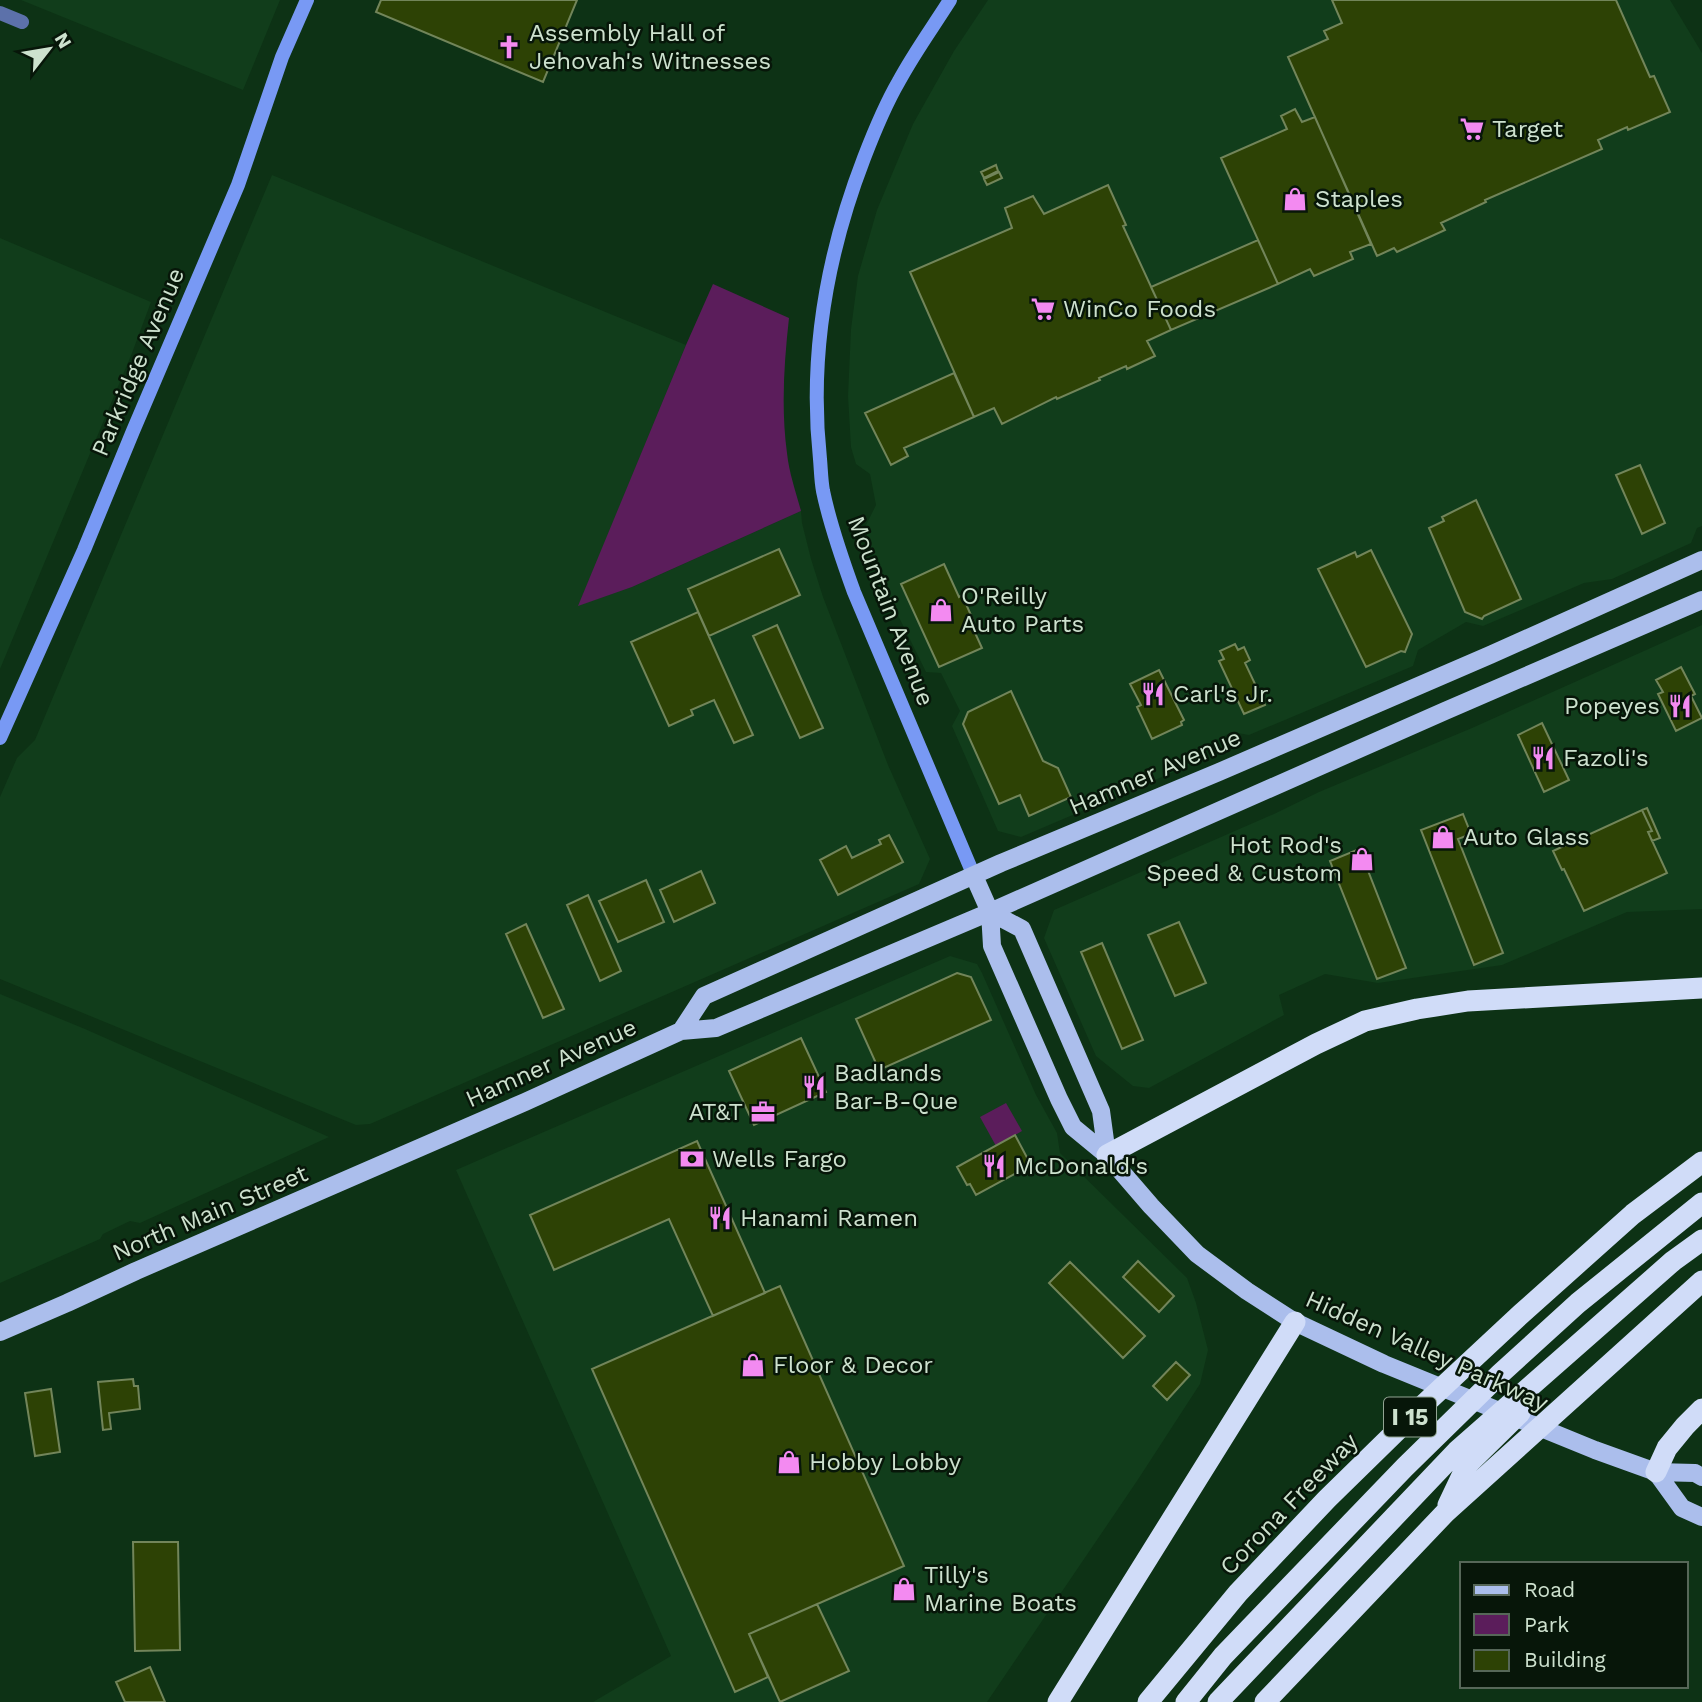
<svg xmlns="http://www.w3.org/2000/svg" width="1702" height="1702" font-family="'Work Sans',sans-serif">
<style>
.built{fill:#113d1b}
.green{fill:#5b1d5b}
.building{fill:#2d4205;stroke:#72855a;stroke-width:2}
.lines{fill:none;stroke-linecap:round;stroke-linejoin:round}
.street{stroke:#5c71aa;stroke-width:14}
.secondary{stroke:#7899f4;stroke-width:14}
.primary{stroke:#abbeec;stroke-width:18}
.highway{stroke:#d0dcf8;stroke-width:21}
.labels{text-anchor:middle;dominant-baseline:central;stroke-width:5;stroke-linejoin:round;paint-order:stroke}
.shield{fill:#071609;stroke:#92a493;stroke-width:2}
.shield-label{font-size:23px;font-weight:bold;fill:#cde1ce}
.poi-label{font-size:24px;fill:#cde1ce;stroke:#071609;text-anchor:start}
.street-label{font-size:24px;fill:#cde1ce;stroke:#071609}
</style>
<rect width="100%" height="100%" fill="#0d3215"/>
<path class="built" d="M21,0H280L243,90Z
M988,0H1670L1702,53V526L1697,528L1691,543L1612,579L1584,583L1483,626L1466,622L1418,650L1413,666L1249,735L1232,732L1204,746L1197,762L1021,837L998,831L952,726L960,711L941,673L926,672L887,593L867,537L866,525L876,505L870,474L856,464L851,447L848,396L851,329L858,276L877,210L913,124L954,51Z
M272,175L686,345L579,605L632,587L801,511L802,523L811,559L823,597L888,765L930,859L919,884L370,1124L356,1125L0,979V797L17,758L35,740Z
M0,238L151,302L132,353L0,669Z
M1702,625V909L1627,912L1502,965L1378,983L1325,974L1279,995L1284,1015L1149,1088L1133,1086L1096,1056L1044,938L1054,910L1274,814L1319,792L1472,728Z
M950,956L977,964L982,973L1036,1095L1057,1133L1060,1153L1187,1278L1196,1303L1208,1350L1200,1384L1137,1481L987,1702H593L671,1656L456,1170Z
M0,994L85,1029L329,1137L140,1223L130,1221L103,1234L100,1239L0,1283Z"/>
<path class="green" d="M713,284L789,318C784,363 781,409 787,453C789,473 796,492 801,511L632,587L578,606L686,345Z
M1006,1103L1022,1131L996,1146L980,1117Z"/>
<path class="building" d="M381,0H577L543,82L376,12Z
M1332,0H1616L1650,77L1654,76L1670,112L1628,130L1627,127L1598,140L1602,149L1485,200L1486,202L1441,223L1445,230L1397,252L1394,248L1377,256L1288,57L1328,39L1324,31L1342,23Z
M1295,109L1302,122L1315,117L1371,244L1350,252L1353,259L1314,276L1310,269L1278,284L1221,158L1287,129L1281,116Z
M996,165L998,171L984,178L981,172Z
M999,172L1002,178L987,185L984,179Z
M1108,185L1126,225L1123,226L1171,330L1147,341L1155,356L1127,369L1126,366L1099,378L1100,380L1057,399L1056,397L1002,424L994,408L974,417L910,272L1012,228L1005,208L1033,196L1044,214Z
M1258,240L1278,284L1171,330L1151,287Z
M954,373L974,417L904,448L908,456L891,465L865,413Z
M1640,465L1665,523L1642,534L1616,475Z
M1476,500L1521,599L1484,616L1482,619L1465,612L1429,528L1444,521L1442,517Z
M779,549L800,595L709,636L688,589Z
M1371,550L1412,634L1405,652L1401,651L1366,667L1318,569L1355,552L1357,557Z
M944,564L959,597L962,595L974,622L971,624L982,648L939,667L901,584Z
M698,612L753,735L734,743L714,700L691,710L693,715L669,726L631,642Z
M777,625L823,728L800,738L753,636Z
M1235,644L1238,650L1244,647L1250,660L1245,663L1265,705L1244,714L1219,661L1224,659L1220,651Z
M1681,667L1695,694L1691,696L1702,718L1676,731L1658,694L1663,692L1656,680Z
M1159,670L1184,720L1181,722L1182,725L1152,739L1137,707L1141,705L1130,684Z
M1011,691L1043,761L1058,768L1071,797L1029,816L1020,795L999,804L963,724L968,712Z
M1542,723L1569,780L1544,792L1518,735Z
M1647,808L1660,838L1652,841L1648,832L1652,831L1642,810Z
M1642,810L1652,831L1648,832L1667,873L1584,911L1564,869L1562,870L1553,851Z
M1463,814L1471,834L1458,839L1503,953L1474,965L1421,830Z
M889,835L903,862L838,895L820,860L846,846L852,858L881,844L879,840Z
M1364,847L1372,866L1367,868L1406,968L1377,979L1330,861Z
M701,871L715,903L674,922L660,890Z
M646,880L664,922L618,942L599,901Z
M588,895L621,971L600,981L567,905Z
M1179,922L1206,983L1175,996L1148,935Z
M526,924L564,1009L543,1018L506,934Z
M1102,943L1143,1040L1122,1049L1081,952Z
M957,973L971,977L991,1020L879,1070L856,1019Z
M801,1038L826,1092L754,1125L729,1071Z
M1015,1135L1031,1165L976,1195L970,1184L967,1185L957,1167Z
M697,1141L765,1293L713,1316L669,1219L554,1270L530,1215Z
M1138,1261L1174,1296L1159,1312L1123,1277Z
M1070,1262L1145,1336L1123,1358L1049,1283Z
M780,1286L904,1566L749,1634L768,1677L735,1692L592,1369Z
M1176,1362L1190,1375L1167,1400L1153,1386Z
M133,1379L134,1386H138L140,1409L109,1413L111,1429L103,1430L98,1382Z
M51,1389L60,1452L35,1456L25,1393Z
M133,1542H178L180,1650L135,1651Z
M817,1604L849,1671L780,1702L749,1634Z
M150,1667L165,1702H125L116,1682Z"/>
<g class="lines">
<path class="street" d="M0,13L22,22"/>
<path class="secondary" d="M950,0C933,27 914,53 899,81C885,105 874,132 864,158C827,254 809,357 820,459C821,470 821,480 823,491C830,525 842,559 854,592L974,876
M0,738L84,550L133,431L238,185L282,57L307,0"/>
<path class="primary" d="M974,876L990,912L1022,929L1101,1111L1107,1155
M990,912L992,946L1059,1099L1073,1127L1107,1155L1151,1206L1197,1254L1247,1291L1295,1322L1384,1364L1595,1450L1656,1472L1695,1473L1702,1477
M681,1031L704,996L1001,863L1219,772L1490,655L1702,560
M0,1332L67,1303L136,1271L525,1102L681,1031L716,1028L990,912L1445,711L1702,600
M1656,1472L1682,1508L1702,1517"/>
<path class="highway" d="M1107,1155L1316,1044L1365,1021L1417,1009L1468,1001L1702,988
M1656,1472L1667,1448L1685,1426L1702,1409
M1448,1505L1467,1465L1520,1413
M1058,1702L1295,1322
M1148,1702L1238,1593L1327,1499L1418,1410L1521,1314L1633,1214L1702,1162
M1186,1702L1223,1656L1405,1467L1500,1374L1578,1303L1702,1203
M1218,1702L1457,1451L1673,1261L1702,1240
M1265,1702L1445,1513L1702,1281"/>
</g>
<defs>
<g id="church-bare" transform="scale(1.89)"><path d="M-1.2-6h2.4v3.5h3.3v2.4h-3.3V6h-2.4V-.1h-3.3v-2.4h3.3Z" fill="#f38af1" stroke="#071609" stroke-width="2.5" paint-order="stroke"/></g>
<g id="supermarket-bare" transform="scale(1.89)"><path d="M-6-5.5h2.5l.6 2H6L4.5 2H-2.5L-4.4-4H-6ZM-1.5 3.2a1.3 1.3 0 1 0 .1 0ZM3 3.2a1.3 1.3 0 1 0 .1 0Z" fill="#f38af1" stroke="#071609" stroke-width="2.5" paint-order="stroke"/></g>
<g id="shop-bare" transform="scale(1.89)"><path d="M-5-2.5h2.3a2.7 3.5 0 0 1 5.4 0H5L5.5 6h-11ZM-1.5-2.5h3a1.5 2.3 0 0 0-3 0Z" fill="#f38af1" stroke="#071609" stroke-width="2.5" paint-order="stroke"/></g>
<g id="restaurant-bare" transform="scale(1.89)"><path d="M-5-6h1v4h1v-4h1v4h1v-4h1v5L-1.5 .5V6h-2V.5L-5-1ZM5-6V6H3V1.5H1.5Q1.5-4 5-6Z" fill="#f38af1" stroke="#071609" stroke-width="2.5" paint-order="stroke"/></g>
<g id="office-bare" transform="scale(1.89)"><path d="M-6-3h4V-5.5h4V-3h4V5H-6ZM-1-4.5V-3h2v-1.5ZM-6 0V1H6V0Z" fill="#f38af1" stroke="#071609" stroke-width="2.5" paint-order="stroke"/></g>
<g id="bank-bare" transform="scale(1.89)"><path d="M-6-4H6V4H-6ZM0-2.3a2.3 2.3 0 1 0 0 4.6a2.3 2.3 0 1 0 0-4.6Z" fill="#f38af1" stroke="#071609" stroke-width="2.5" paint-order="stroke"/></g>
</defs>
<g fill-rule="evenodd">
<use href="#church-bare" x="509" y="47"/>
<use href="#supermarket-bare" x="1472" y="129"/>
<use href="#shop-bare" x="1295" y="199"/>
<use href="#supermarket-bare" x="1043" y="309"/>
<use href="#shop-bare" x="941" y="610"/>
<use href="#restaurant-bare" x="1153" y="694"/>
<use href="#restaurant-bare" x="1680" y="706"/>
<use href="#restaurant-bare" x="1543" y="758"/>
<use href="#shop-bare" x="1443" y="837"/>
<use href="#shop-bare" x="1362" y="859"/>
<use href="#restaurant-bare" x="814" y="1087"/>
<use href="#office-bare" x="763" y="1112"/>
<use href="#bank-bare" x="692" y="1159"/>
<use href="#restaurant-bare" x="994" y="1166"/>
<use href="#restaurant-bare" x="720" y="1218"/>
<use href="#shop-bare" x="753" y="1365"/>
<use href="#shop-bare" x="789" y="1462"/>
<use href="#shop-bare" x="904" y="1589"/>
</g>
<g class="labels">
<rect class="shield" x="1384" y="1397.5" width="52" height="39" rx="5"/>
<g class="shield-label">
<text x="1410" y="1417">I 15</text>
</g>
<g class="poi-label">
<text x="529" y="33">Assembly Hall of<tspan x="529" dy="28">Jehovah's Witnesses</tspan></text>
<text x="1492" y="129">Target</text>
<text x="1315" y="199">Staples</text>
<text x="1063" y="309">WinCo Foods</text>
<text x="961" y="596">O'Reilly<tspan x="961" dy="28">Auto Parts</tspan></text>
<text x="1173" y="694">Carl's Jr.</text>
<text x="1660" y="706" text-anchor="end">Popeyes</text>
<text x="1563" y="758">Fazoli's</text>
<text x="1463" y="837">Auto Glass</text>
<text x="1342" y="845" text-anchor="end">Hot Rod's<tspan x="1342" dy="28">Speed &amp; Custom</tspan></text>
<text x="834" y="1073">Badlands<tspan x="834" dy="28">Bar-B-Que</tspan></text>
<text x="743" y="1112" text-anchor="end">AT&amp;T</text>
<text x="712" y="1159">Wells Fargo</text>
<text x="1014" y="1166">McDonald's</text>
<text x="740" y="1218">Hanami Ramen</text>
<text x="773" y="1365">Floor &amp; Decor</text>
<text x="809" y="1462">Hobby Lobby</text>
<text x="924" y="1575">Tilly's<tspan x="924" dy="28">Marine Boats</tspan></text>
</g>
<g class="street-label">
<text transform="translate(138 362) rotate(-67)">Parkridge Avenue</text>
<text transform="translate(891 611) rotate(69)">Mountain Avenue</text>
<text transform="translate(1155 772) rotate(-23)">Hamner Avenue</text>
<text transform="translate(551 1063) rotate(-24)">Hamner Avenue</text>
<text transform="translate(210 1213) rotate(-23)">North Main Street</text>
<text transform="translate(1427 1351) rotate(24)">Hidden Valley Parkway</text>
<text transform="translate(1289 1504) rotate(-46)">Corona Freeway</text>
</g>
</g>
<rect x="1460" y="1562" width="228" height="126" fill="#071609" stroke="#566758" stroke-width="2"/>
<rect x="1474" y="1585" width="35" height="10" fill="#abbeec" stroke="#566758" stroke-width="2"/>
<text x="1524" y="1597" font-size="21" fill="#cde1ce">Road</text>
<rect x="1474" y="1614" width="35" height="21" fill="#5b1d5b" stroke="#566758" stroke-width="2"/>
<text x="1524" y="1632" font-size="21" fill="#cde1ce">Park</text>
<rect x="1474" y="1650" width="35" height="21" fill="#2d4205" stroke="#566758" stroke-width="2"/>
<text x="1524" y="1667" font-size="21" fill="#cde1ce">Building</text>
<g transform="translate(49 49) rotate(59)" stroke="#071609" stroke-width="5" paint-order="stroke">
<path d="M0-5L12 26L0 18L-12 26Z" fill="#cde1ce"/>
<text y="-10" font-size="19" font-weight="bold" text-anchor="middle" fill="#cde1ce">N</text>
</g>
</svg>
